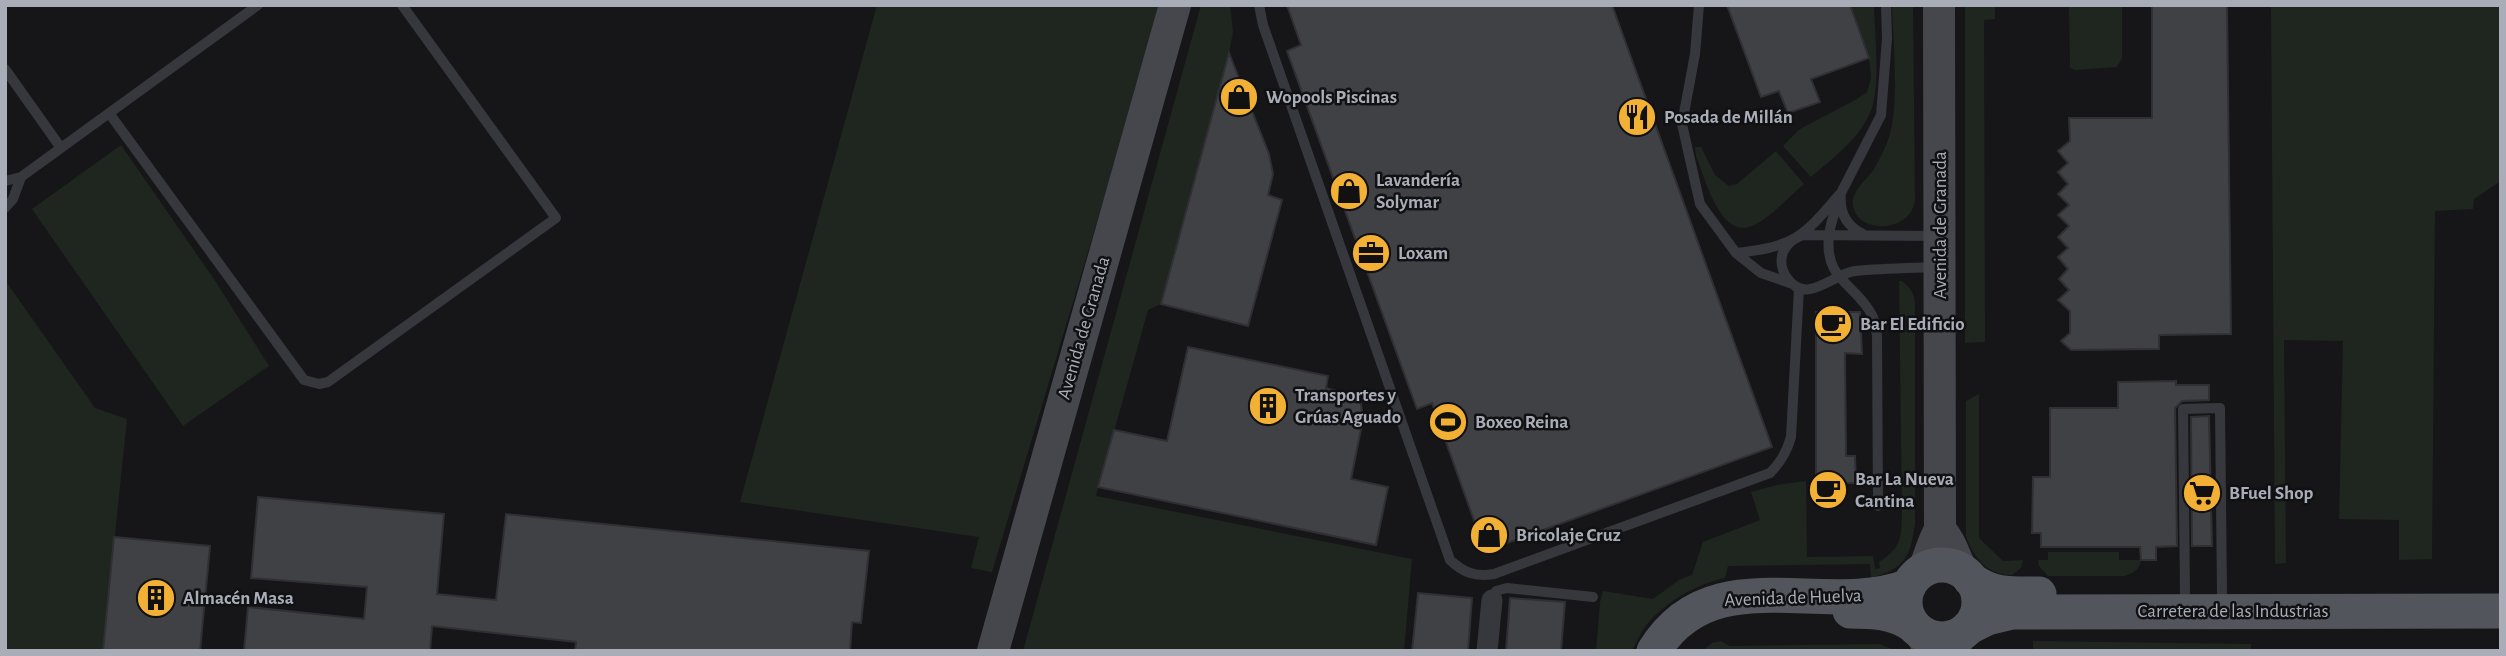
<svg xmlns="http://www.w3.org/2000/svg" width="2506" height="656" font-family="'Alegreya Sans',sans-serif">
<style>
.green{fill:#1e261f}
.building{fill:#404145;stroke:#303034;stroke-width:2}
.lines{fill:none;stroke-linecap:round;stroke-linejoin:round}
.lane{stroke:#37383d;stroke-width:10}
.street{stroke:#37383d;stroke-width:21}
.secondary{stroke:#45474d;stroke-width:32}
.primary{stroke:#53555c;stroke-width:35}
.labels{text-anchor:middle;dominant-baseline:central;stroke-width:5;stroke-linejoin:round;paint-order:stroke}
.poi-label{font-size:19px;font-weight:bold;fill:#a8adb8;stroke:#111113;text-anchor:start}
.street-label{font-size:19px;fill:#a8adb8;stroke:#111113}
</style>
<rect width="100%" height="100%" fill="#161618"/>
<path class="green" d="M877,5H1162L992,572L971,568L979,537L740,502Z
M1201,5H1230L1233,32L1229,53L1161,304L1148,310L1096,496L1412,559L1404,651H1023Z
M1850,5H1874C1875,33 1881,90 1870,113C1858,140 1833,158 1811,177L1783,146L1800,129L1857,99L1867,92L1871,78L1869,58Z
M1892,5H1913L1915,200C1911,234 1856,234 1853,205C1851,190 1867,180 1874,169C1879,160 1885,149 1888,140C1900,108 1893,41 1892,5Z
M1965,5H1995V19L1984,20L1985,342L1965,343Z
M2069,5H2122V58L2117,67L2075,70L2070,68Z
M2271,5H2501V181L2474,199L2473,209L2435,211L2432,559L2399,560V520L2339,519L2343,341L2284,340L2286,563L2275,564Z
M121,145L216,282L269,366L183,426L32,209Z
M1695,147H1701L1715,175L1729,186L1737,184L1776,151L1804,184C1788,197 1771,218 1752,226C1720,239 1705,178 1696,156Z
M5,280L95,408L127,419L103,651H5Z
M1899,281H1902C1910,288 1914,292 1915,303V524C1910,558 1905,568 1871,578L1870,564L1728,566L1725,578C1697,584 1669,600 1649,622C1642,630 1637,641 1632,651H1596L1600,602L1603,591L1653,599L1679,580L1692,575L1703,542L1760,520L1751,492L1777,485L1806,481L1807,557L1873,556L1875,569L1880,568L1879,562C1901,548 1901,539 1902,514Z
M1979,394V538L2003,561L2023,560L2021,568L2012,575C1987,575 1973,557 1966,536V401Z
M2048,552H2119V560H2141C2139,570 2135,572 2125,576H2048L2039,566L2038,560H2048Z
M1721,641L1730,646L1880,644L1896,651H1702L1712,643Z
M2033,641L2251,644V651H2033Z"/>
<path class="building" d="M1287,5H1612L1772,447L1485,551L1432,403L1417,409L1287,51L1301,45Z
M1727,5H1850L1869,58L1811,79L1820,102L1788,113L1779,91L1761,97Z
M2152,5H2227L2231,334L2159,335V349L2071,350L2061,341L2070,333V311L2058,300L2069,290L2059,279L2068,269L2058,257L2068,248L2058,237L2069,226L2058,215L2069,205L2058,194L2068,184L2058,172L2068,163L2058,151L2070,141L2069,118H2152Z
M1229,53L1269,154L1273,174L1268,195L1282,200L1248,326L1161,304Z
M1816,312H1860L1862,354L1845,353L1846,456H1855L1856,483H1846V497L1816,498Z
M1188,347L1328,376L1326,388L1360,397L1363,419L1351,479L1388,487L1376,545L1098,487L1114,430L1167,441Z
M2176,381V385H2209V400L2182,401L2175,408L2177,546L2156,547V560H2141L2140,547H2041V533H2032L2033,477H2050V408H2118V382Z
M2209,416L2212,546H2192L2191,417Z
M258,497L444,514L437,594L496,600L506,514L869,551L861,623L852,622L850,651H575L576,642L432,626L430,651H244L248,607L364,619L367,587L251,578Z
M114,537L210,546L200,651H103Z
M1418,593L1472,598L1468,651H1412Z
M1510,598L1565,602L1561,651H1506Z"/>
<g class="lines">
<path class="lane" d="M1259,5L1263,25L1450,560C1464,573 1475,577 1494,574L1770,473C1781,462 1787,452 1791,437L1799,288
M1699,5L1695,54L1682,124L1700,204L1736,253L1761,273L1790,283
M5,69L61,148
M109,113L304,380L319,384L328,382L556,218L402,5
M5,181L21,177L258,5
M1841,193C1837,207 1830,222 1829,236C1824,280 1855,283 1872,315C1875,321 1876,329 1877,336L1878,506
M5,208L13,199L21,177
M1863,234C1846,226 1839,212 1841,193L1881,115L1887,39L1886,5
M1736,253C1755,251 1778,248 1795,238C1812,228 1826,210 1839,195
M1937,267C1910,268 1882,268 1855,271C1832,274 1807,306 1787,278C1782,271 1780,261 1783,252C1787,243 1794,239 1803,235L1937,236
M2185,593L2183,409L2220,408L2222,593
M1492,600L1496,591L1507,588L1593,597"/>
<path class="street" d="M1487,651L1492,600"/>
<path class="secondary" d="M1940,530C1952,542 1954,557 1963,572
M1923,571C1930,556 1932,543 1940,530L1939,5
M1921,633L1930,651
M993,651L1175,5
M1953,651L1961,634"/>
<path class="primary" d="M1905 602a37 37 0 1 1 74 0a37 37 0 1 1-74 0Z
M1970,579C1993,596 2011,594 2039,594
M1850,611C1874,611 1893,612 1913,625
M1969,627L1987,618L2012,612L2501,611
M1654,651C1712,556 1823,619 1909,586"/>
</g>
<defs>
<g id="shop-disc" transform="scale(2.0125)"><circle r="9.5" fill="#f2b134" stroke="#111113"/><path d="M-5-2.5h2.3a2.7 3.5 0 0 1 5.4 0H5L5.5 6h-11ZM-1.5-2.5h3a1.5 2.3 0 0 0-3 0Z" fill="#111"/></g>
<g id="restaurant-disc" transform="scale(2.0125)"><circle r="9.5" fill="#f2b134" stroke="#111113"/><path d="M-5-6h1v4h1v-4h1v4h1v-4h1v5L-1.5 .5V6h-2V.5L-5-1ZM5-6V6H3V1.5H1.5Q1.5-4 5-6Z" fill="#111"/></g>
<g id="office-disc" transform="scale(2.0125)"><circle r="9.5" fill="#f2b134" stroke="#111113"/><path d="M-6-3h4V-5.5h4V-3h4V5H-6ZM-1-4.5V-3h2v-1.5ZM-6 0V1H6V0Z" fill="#111"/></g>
<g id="cafe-disc" transform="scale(2.0125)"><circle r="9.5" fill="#f2b134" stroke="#111113"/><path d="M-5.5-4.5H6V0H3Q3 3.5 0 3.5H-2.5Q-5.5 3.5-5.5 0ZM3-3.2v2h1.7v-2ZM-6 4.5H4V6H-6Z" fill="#111"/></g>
<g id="building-disc" transform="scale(2.0125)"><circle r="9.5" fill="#f2b134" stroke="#111113"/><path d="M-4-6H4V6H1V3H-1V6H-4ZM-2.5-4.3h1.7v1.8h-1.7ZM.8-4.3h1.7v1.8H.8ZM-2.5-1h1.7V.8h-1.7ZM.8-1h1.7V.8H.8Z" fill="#111"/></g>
<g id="stadium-disc" transform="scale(2.0125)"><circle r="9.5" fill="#f2b134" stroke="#111113"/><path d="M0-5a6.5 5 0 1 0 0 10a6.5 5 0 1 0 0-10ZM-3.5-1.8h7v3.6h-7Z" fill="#111"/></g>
<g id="supermarket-disc" transform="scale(2.0125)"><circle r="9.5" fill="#f2b134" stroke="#111113"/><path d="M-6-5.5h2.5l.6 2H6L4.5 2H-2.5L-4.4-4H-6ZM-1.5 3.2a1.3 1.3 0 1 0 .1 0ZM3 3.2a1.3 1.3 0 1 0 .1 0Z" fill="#111"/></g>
</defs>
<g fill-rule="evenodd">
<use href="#shop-disc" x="1239" y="97"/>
<use href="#restaurant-disc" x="1637" y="117"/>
<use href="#shop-disc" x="1349" y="191"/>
<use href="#office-disc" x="1371" y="253"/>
<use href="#cafe-disc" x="1833" y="324"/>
<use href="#building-disc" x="1268" y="406"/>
<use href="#stadium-disc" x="1448" y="422"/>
<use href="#cafe-disc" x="1828" y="490"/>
<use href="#supermarket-disc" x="2202" y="493"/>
<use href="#shop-disc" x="1489" y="535"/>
<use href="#building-disc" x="156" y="598"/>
</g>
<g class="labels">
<g class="poi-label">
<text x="1266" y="97">Wopools Piscinas</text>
<text x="1664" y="117">Posada de Millán</text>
<text x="1376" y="180">Lavandería<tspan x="1376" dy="22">Solymar</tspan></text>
<text x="1398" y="253">Loxam</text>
<text x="1860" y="324">Bar El Edificio</text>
<text x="1295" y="395">Transportes y<tspan x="1295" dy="22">Grúas Aguado</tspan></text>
<text x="1475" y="422">Boxeo Reina</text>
<text x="1855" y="479">Bar La Nueva<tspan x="1855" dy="22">Cantina</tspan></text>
<text x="2229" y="493">BFuel Shop</text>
<text x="1516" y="535">Bricolaje Cruz</text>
<text x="183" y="598">Almacén Masa</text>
</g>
<g class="street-label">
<text transform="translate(1940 225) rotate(-90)">Avenida de Granada</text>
<text transform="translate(1084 328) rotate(-74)">Avenida de Granada</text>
<text transform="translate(1793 598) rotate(-2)">Avenida de Huelva</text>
<text x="2233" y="611">Carretera de las Industrias</text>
</g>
</g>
<rect width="2506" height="656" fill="none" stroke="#a8adb8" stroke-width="14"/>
</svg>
